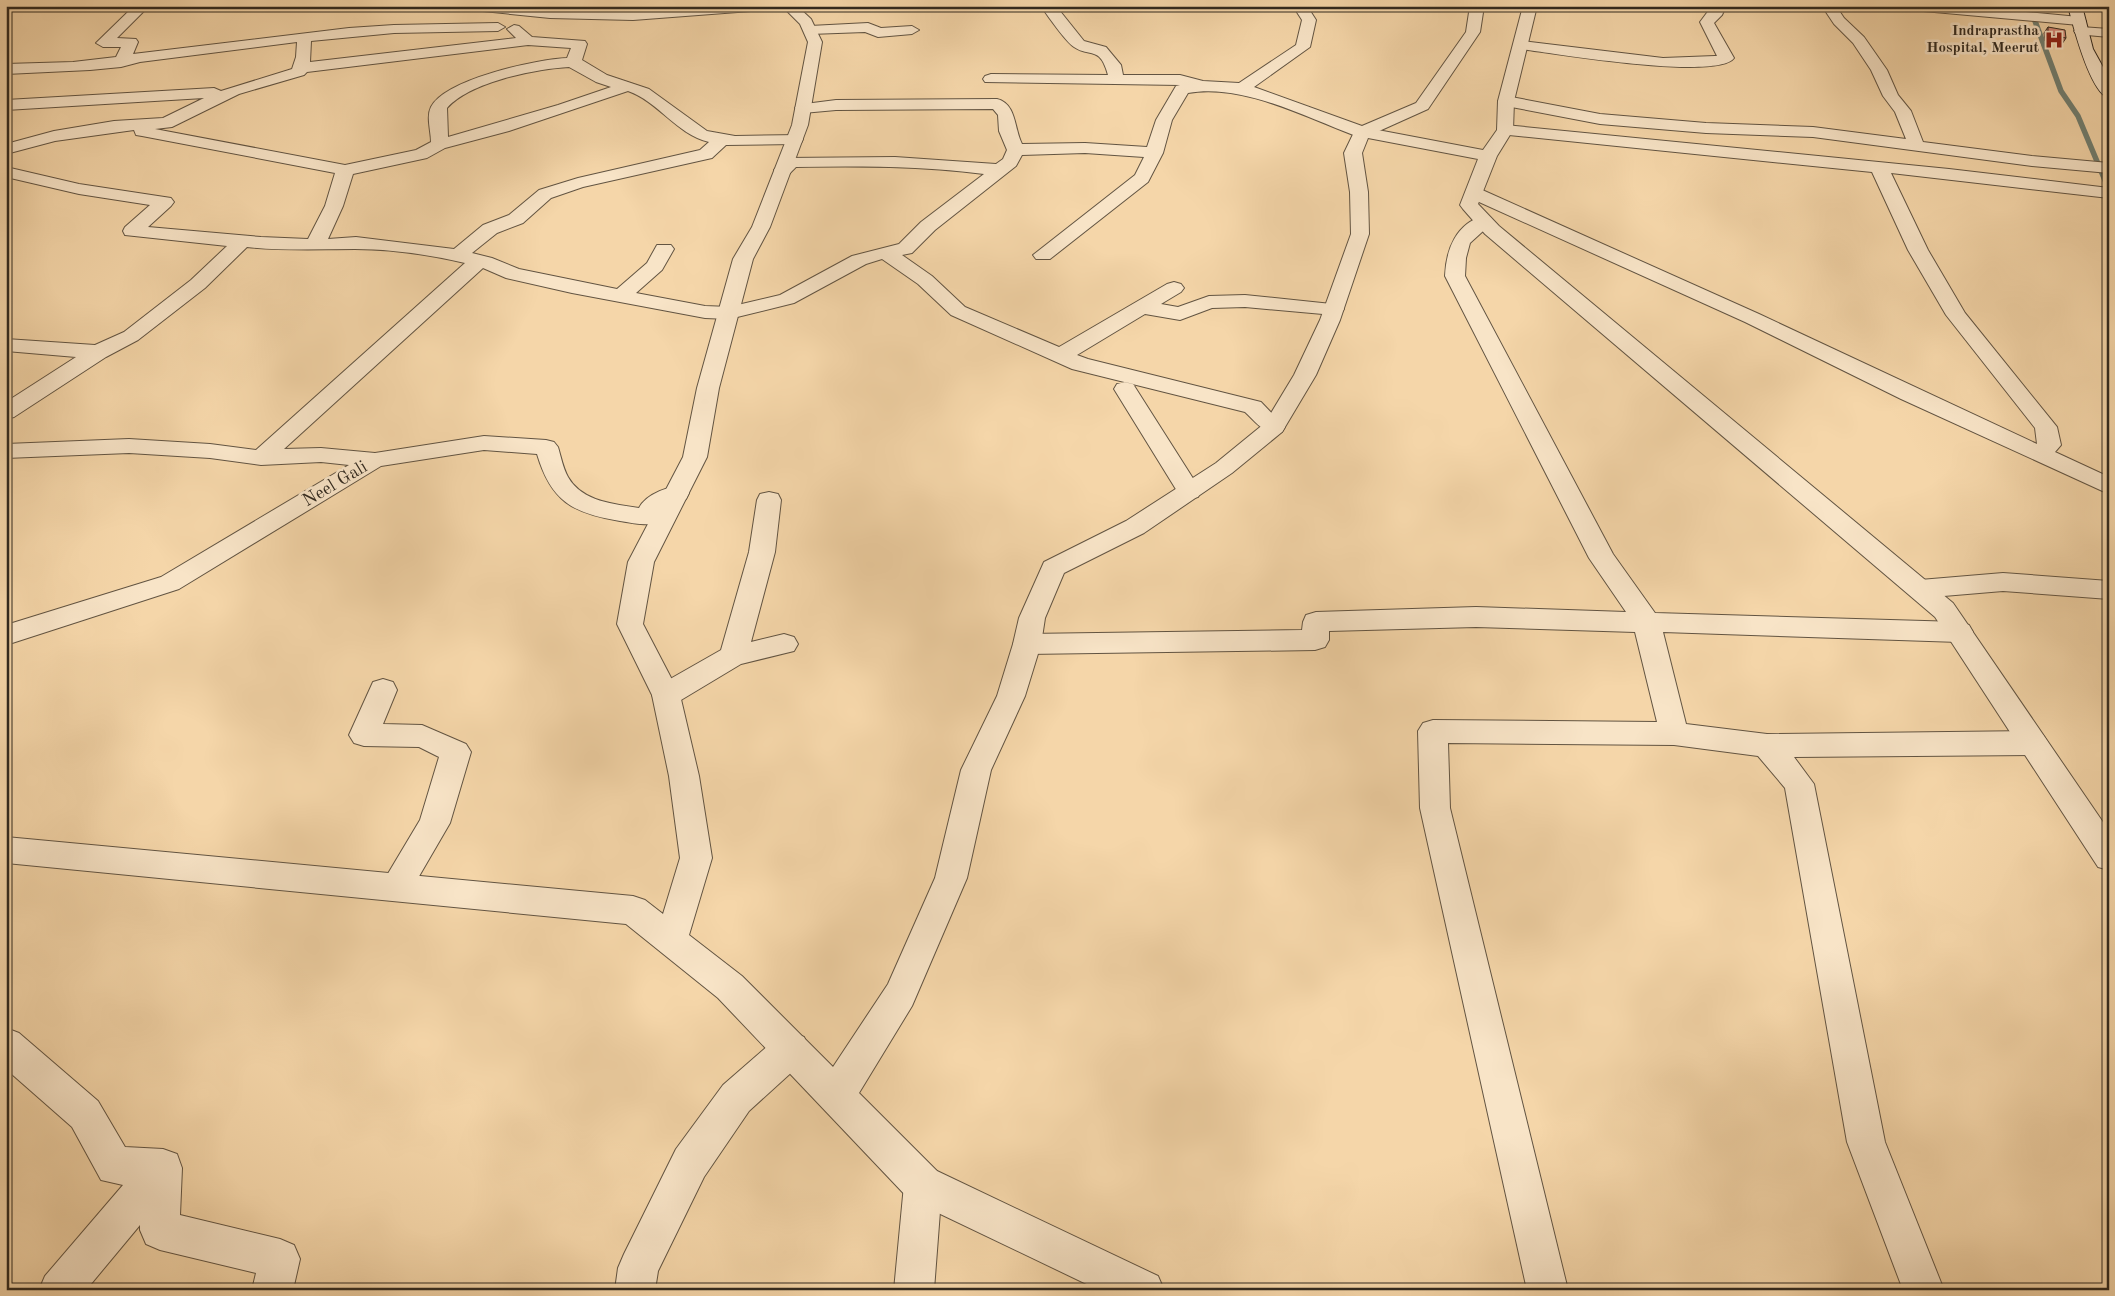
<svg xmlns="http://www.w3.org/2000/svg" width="2115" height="1296" font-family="'Old Standard TT',serif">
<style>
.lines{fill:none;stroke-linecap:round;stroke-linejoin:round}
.stream{stroke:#717f72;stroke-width:5.5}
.minor-casing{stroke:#625442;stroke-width:2}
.tertiary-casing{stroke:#625442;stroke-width:2}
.secondary-casing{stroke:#31291f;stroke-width:2}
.minor{fill:#f8e4c7;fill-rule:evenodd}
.tertiary{fill:#f8e4c7;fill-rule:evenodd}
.secondary{fill:#f8e4c7;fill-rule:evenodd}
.wall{fill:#bb786a;stroke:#31291f}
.building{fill:#da8c7b;stroke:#31291f}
.labels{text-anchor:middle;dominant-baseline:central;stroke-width:5;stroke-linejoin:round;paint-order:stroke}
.far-poi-label{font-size:15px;font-weight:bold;fill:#31291f;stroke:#f8e4c7;text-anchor:end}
.street-label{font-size:18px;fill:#31291f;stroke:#f8e4c7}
</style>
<rect width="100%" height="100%" fill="#f5d6a9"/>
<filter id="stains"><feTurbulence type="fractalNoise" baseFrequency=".004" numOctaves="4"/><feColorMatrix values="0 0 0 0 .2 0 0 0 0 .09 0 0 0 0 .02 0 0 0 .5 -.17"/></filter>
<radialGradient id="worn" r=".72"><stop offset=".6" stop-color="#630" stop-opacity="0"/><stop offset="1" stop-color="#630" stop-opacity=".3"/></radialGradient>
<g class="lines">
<path class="stream" d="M2033,6L2035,21L2061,91L2078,116L2109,190"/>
<g class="minor-casing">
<path id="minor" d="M134,6H149L117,38L136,39L138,42L133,54L349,28L394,25L498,23L505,27L498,31L394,33L311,41L310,62L516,38L507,29L514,25L519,26L532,37L585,41L587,44L582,60L607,75L649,89L707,131L735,136L801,135L803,139L801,143L795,144L726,145L712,158L583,187L551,198L523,223L497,233L472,253L492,258L519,269L617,289L647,263L657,245H671L674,249L662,270L636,293L705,306L729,307L780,295L852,256L899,244L921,222L984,174C922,166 859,166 796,167L789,174H777L774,170L785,158L895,157L996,164L1003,159L1007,150L999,131L998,115L993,109L836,110L803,113L795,108L797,105L836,100L997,99C1017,104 1014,129 1022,144L1085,143L1147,147L1156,120L1176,86L1180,85L985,82L983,79L985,76L991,74L1108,75C1100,45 1090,58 1074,47C1066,42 1047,15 1041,6H1056L1084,41L1106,47L1121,65L1123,75H1180L1203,81L1239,83L1296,45L1302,20L1293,6H1307L1316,20L1310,47L1254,87L1362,126L1416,103L1466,32L1470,6H1484L1480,32L1428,109L1368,136H1356C1305,117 1242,83 1188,93L1172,120L1163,153L1148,182L1050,259H1036L1033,255L1135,175L1144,157L1085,153L1022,155L1016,166L935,230L912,253L902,255L932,276L965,307L1059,347L1167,284L1174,282L1181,284L1184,288L1181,292L1161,304L1178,307L1209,296L1245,295L1341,305L1344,309L1341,313L1334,315L1245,307L1212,308L1180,320L1145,314L1077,355L1088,359L1261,402L1285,427L1282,432C1265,436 1257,423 1245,412L1072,369L951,315L918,284L882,259L866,264L794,303L729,319L705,318L572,293L506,278L483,268L284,449L321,448L375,453L484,436L546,440L554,442L558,447C561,457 563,468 568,477C582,502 615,504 639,508C646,494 671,484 686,487L689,493L686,499L663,510L658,523C645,526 632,523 620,521C572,513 551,501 537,454L484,450L381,466L179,589L6,645V625L161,577L349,465L321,462L261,465L210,458L129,453L6,458V444L129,439L210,444L256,450L465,263C431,255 391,249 355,249C319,249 283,251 247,247L205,288L138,340L106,357L14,417L6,419V402L76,357L6,351V339L95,345L124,332L191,280L227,246L125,235L123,231L125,227L150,205L79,194L6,177V167L79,184L171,198L174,202L171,206L148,227L261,237L308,239L325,206L335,173L142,136L136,135L134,130L55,141L6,154V144L54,131L114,121L163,118L204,98L6,110V100L214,88L221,91L292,69L296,57L297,42L140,62L121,67L90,70L6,74V64L73,62L116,57L121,47H103L96,43ZM528,45L571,48L567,58C538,59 445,79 431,107C426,117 431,131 431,142L416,150L345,165L155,129L172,127L239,94L304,75L307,72ZM569,67L596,82L611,87L558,105L448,137L447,108C470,82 535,69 569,67ZM628,91C659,102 676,134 709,142L700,150L578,178L539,190L509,215L483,225L454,249L356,237L328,239L343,206L353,174L427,158L445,148L509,131Z
M466,6L633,12L706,6H772L765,10L633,20L550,18L473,10Z
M1712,6H1726L1722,15L1714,23L1734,58C1718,81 1552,53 1521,49L1514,45L1521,41L1663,58L1715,56H1717L1700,22Z
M1822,6H1836L1844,18L1864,37L1887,70L1898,95L1911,111L1923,142L2032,156L2109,163V173L2032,166L1813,137L1706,133L1600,124L1506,106L1498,101L1506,96L1600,114L1706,123L1813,127L1906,139L1895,112L1883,96L1871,70L1853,43L1834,24Z
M1905,6H1962L2079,17L2086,21L2079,25L1912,10Z
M868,23L881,28L912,26L919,30L912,34L878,37L865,32L810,34L803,30L810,26Z
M2081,27L2109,29V37L2076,34L2074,31Z
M1505,125L1949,169L2109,188V198L1891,173L1928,250L1965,313L2057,427L2061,445L2055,452L2109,477V494L1901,399L1745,322L1468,197L1465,193L1468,189H1480L1759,314L2037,444L2035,428L1946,315L1908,250L1872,172L1499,134L1497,130L1499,126Z
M1484,216L1491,218L1493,222L1470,243L1466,258L1465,276L1613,554L1655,613L1959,622L1969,625L1973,632L1969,639L1959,642L1663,632L1686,724L1767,734L2033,731L2043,735L2048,743L2043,751L2033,755L1794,757L1814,784L1885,1142L1944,1290H1903L1847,1142L1785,788L1758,756L1674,745L1448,743L1450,808L1568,1290H1527L1420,808L1418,731L1423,723L1433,720L1657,722L1635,632L1476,627L1329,631V640L1325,647L1315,650L1027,654L1017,651L1013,644L1017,637L1027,634L1302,630L1303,622L1306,615L1316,612L1476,607L1626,612L1589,558L1445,276C1446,250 1456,223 1484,216Z
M1125,382L1133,384L1201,491L1198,497L1189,499L1180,497L1177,491L1114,389L1117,384Z
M769,492L778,494L781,500L775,552L751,642L784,634L794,637L798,644L794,651L741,664L676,703L666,706L656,703L652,695L656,687L721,650L749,552L757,500L760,494Z
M2003,573L2109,581V599L2003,591L1920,598L1911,595L1907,589L1911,583L1920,580Z
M383,679L393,682L397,690L383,724L422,725L466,744L471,752L450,823L407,897L396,901L385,897L380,887L420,820L439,757L419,747L364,746L354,743L349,735L373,682Z
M6,1028L19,1033L98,1101L125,1147L163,1149L177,1154L182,1168L180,1215L280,1239L294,1245L300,1259L293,1290H252L256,1273L160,1250L146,1244L140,1230V1225L86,1290H39L45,1276L123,1185L101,1180L72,1127L6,1069Z
M791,1032L804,1037L809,1049L804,1061L749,1111L704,1177L658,1271L655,1290H615L618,1268L624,1254L676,1149L723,1085L778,1037Z
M923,1166L937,1171L942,1185L934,1290H894L904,1185L909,1171Z"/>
</g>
<g class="tertiary-casing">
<path id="tertiary" d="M782,6H797L811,19L822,42L808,125L770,227L753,259L719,388L707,457L654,562L643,624L680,695L699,776L712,858L689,935L742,976L833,1067L888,984L935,878L961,770L997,696L1013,644L1019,618L1044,562L1126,521L1216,463L1265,423L1294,375L1320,320L1351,234L1350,192L1344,153L1356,128L1362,127L1483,150L1497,130L1498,101L1523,6H1537L1514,101L1513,130L1497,156L1478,204L1499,226L1953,603L2109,831V870L2098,867L1935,617L1485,234L1463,209L1460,205L1478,159L1368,138L1362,153L1368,192L1369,234L1340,320L1316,375L1282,432L1232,473L1144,533L1064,573L1045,618L1041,644L1025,696L991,770L967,878L912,1006L859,1093L937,1171L1158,1276L1164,1290H1099L909,1199L718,998L626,924L6,863V837L633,896L645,900L663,914L680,858L669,776L652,695L617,624L628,562L683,457L697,388L733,259L752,227L792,125L808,42L800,24Z"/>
</g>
<g class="secondary-casing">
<path id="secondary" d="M2068,6H2082L2093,49L2109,78V98C2090,93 2073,25 2068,6Z"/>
</g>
<use href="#minor" class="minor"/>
<use href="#tertiary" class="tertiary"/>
<use href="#secondary" class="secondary"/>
</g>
<path class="wall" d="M2048,27L2066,38L2062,44L2045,41L2044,33Z"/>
<path class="building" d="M2048,27L2065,30L2066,38L2048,35Z"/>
<defs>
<g id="hospital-bare" transform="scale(1.5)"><path d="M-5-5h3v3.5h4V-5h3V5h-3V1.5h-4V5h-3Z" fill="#8f2418" stroke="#f8e4c7" stroke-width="2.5" paint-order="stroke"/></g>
</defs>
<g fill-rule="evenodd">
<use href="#hospital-bare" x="2054" y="40"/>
</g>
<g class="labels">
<g class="far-poi-label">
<text x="2039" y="31">Indraprastha<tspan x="2039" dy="17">Hospital, Meerut</tspan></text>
</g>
<g class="street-label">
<text transform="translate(335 484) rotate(-31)">Neel Gali</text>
</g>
</g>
<rect width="2115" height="1296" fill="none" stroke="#f5d6a9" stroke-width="25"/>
<rect x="8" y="8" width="2100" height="1281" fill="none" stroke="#31291f" stroke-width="2.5"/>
<rect x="12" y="12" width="2090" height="1271" fill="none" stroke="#31291f"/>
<rect width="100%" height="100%" filter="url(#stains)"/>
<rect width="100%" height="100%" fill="url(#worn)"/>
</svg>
